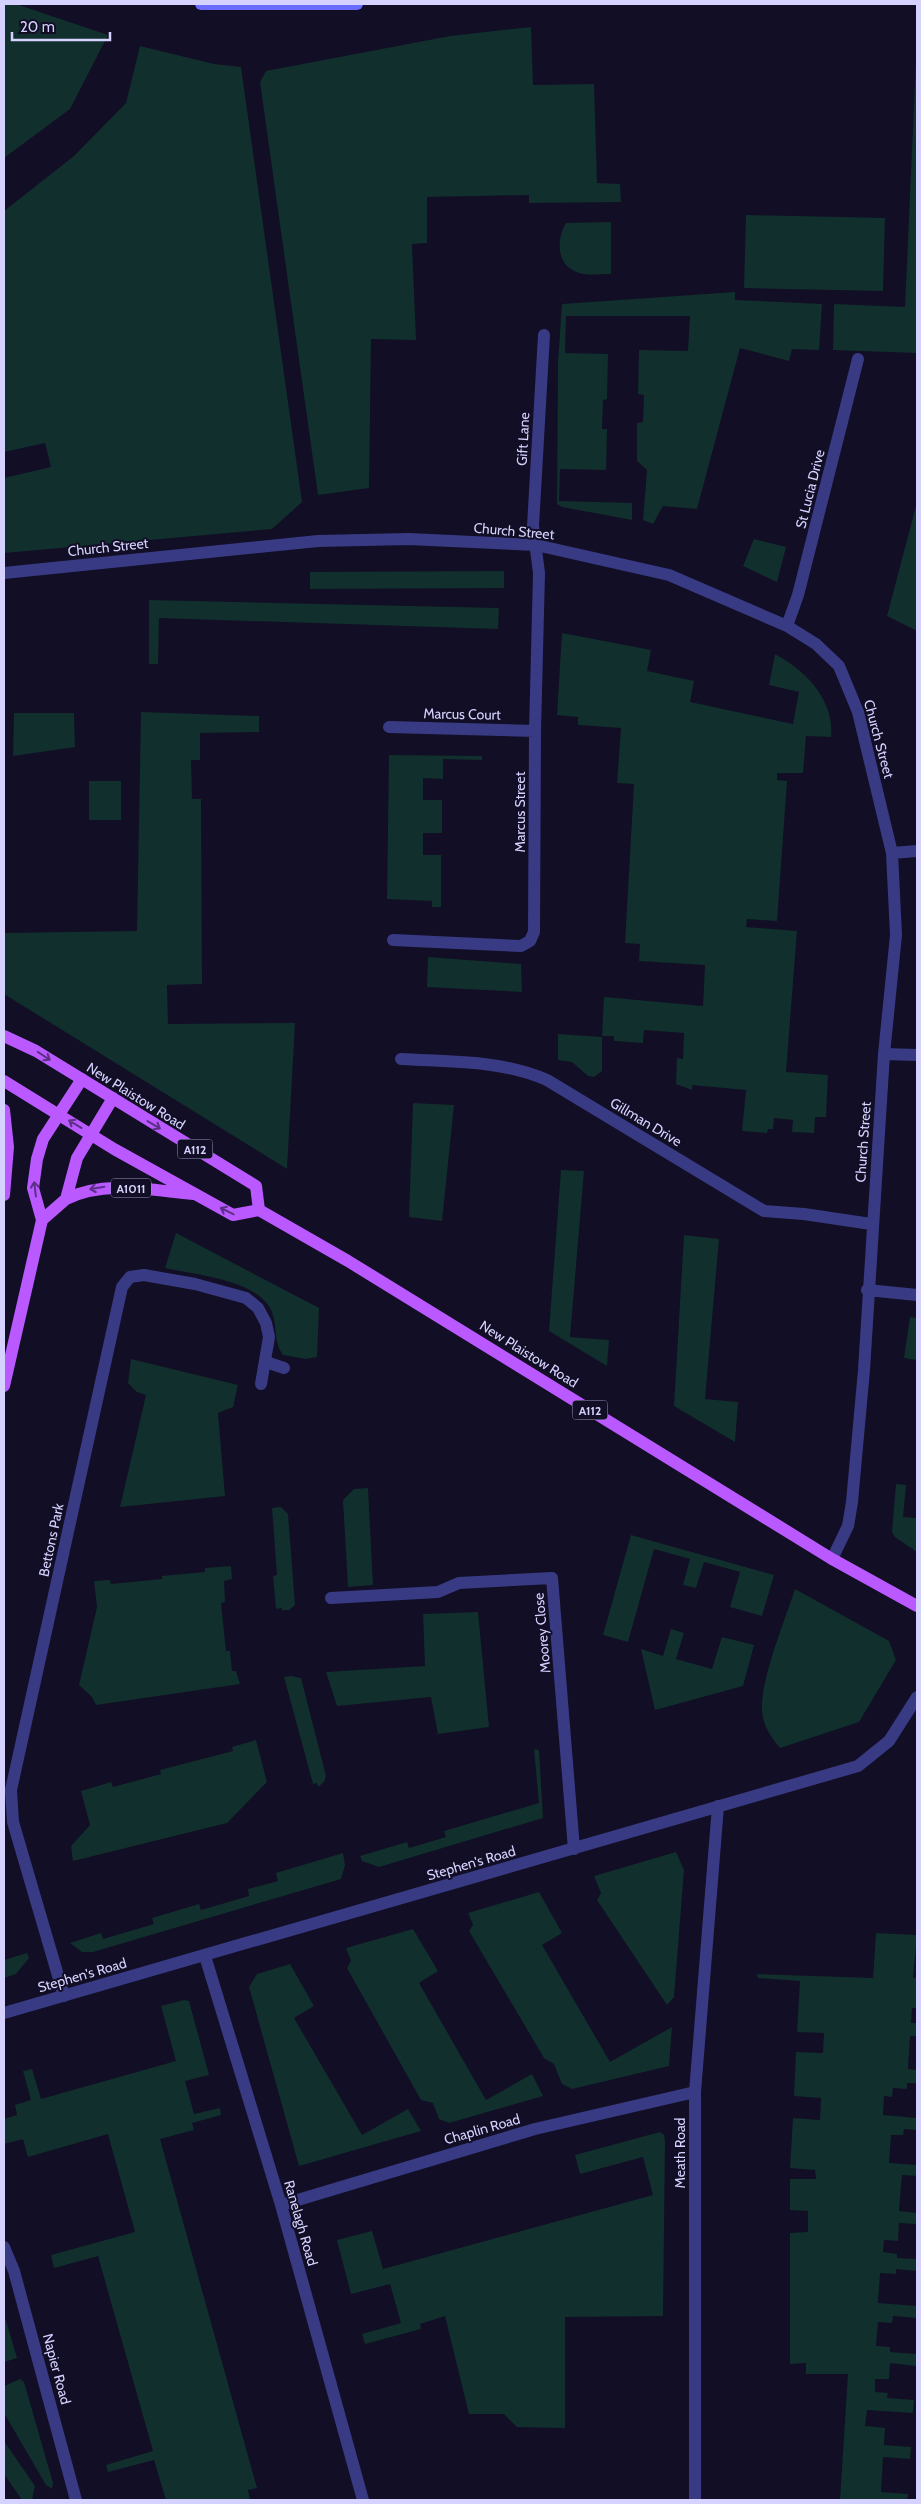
<svg xmlns="http://www.w3.org/2000/svg" width="921" height="2504" font-family="Cabin,sans-serif">
<style>
.green{fill:#112f2c}
.lines{fill:none;stroke-linecap:round;stroke-linejoin:round}
.minor{stroke:#393a84;stroke-width:12}
.secondary{stroke:#696cff;stroke-width:12}
.primary{stroke:#b959ff;stroke-width:12}
.oneway{stroke:#5d3087}
.labels{text-anchor:middle;dominant-baseline:central;stroke-width:4;stroke-linejoin:round;paint-order:stroke}
.shield{fill:#110e25;stroke:#9a97be;stroke-width:1}
.shield-label{font-size:12px;font-weight:bold;fill:#d5d2ff}
.street-label{font-size:14px;fill:#d5d2ff;stroke:#110e25}
</style>
<rect width="100%" height="100%" fill="#110e25"/>
<path class="green" d="M4,4H16L108,35L70,109L4,158Z
M531,27L533,85L594,84L597,183L620,184L621,202L529,203V195L427,197V243L412,244L416,340L371,339L369,488L318,495L260,82L266,71L450,36Z
M917,38V353L833,350L834,304L905,307Z
M140,46L214,64L241,67L302,502L272,529L4,553V478L51,467L45,443L4,452V211L74,156L126,103Z
M746,215L885,218L883,291L744,288Z
M611,222V274C601,274 589,276 579,273C556,266 556,240 566,223Z
M735,292V300L822,304L819,350L792,349L789,361L740,348L697,509L663,506L653,524L643,520L647,470L637,461V423L643,422L644,395L638,394L639,350L688,351L690,316H566L565,353L608,354L607,399L603,400L602,429H607L606,470L560,469L559,501L632,503V520L562,507L557,504L558,362L562,304Z
M917,502V631L887,616Z
M754,539L786,547L777,582L743,566Z
M504,571V588L310,589V572Z
M149,600L499,608L498,629L159,618L158,664H149Z
M562,633L651,650L647,671L694,681L690,702L793,724L799,692L769,685L775,654C805,670 835,700 831,737L806,736L803,773H777V780L787,781L777,921L747,919L746,927L797,931L786,1072L828,1075L826,1117H815L814,1133L792,1132L793,1120L774,1118L773,1129H768L767,1133L742,1131L746,1090L692,1085V1090L676,1084L677,1058L683,1059L684,1033L644,1030L643,1043L614,1041V1036H602L604,997L703,1006L705,965L639,961L640,944L625,943L634,784L617,783L621,728L578,725V717L557,715Z
M141,712L259,716V732L200,733V760H191L192,799H201L202,984L167,985L168,1024L295,1023L287,1169L4,994V933L137,931Z
M14,713H74L75,747L13,756Z
M389,755L482,756V760L443,759V779L423,778V800H442V833H423V855H441V907H432V901L387,899Z
M89,781H121V820H89Z
M428,957L521,964L522,992L427,987Z
M558,1034L602,1037V1071L594,1077L588,1076L572,1062L558,1060Z
M413,1103L454,1105L442,1221L409,1217Z
M561,1170L584,1171L570,1337L609,1340L607,1366L549,1331Z
M176,1233L319,1308L317,1357L306,1359L283,1355C274,1343 277,1330 273,1315C263,1280 196,1275 165,1268Z
M684,1235L719,1239L705,1399L738,1402L735,1442L674,1406Z
M910,1317L917,1318V1360L904,1358Z
M131,1359L238,1385L233,1407L218,1413L225,1496L120,1507L146,1395L137,1392L128,1383Z
M896,1484L906,1485L903,1517L917,1518V1552L895,1537L892,1532Z
M368,1488L373,1585L348,1587L343,1500L354,1489Z
M281,1507L288,1514L295,1605L289,1610H282V1608L276,1609L273,1576L277,1575L272,1508Z
M631,1535L774,1575L762,1616L730,1607L740,1572L704,1562L696,1588L683,1585L690,1559L654,1549L628,1642L603,1635Z
M231,1566L232,1579L224,1581L225,1602L221,1603L226,1651H230L232,1671H236L240,1684L96,1705L92,1697L79,1685L97,1607L94,1581L110,1580L111,1584L162,1579V1576L205,1572V1568Z
M795,1589L889,1641L896,1660L859,1722L780,1748C771,1737 763,1726 762,1711C760,1680 785,1620 795,1589Z
M478,1612L489,1727L438,1734L431,1697L337,1706L326,1672L425,1666L423,1614Z
M671,1629L684,1633L676,1659L712,1669L722,1637L754,1645L743,1686L655,1710L641,1649L663,1656Z
M292,1676L301,1678L326,1776L324,1782L318,1787L317,1783L313,1784L284,1677Z
M256,1740L267,1782L227,1823L73,1861L71,1846L90,1825L81,1791L111,1782L113,1787L161,1774L160,1770L233,1751L232,1747Z
M534,1749L539,1750L543,1818L379,1867L362,1861L360,1856L407,1842L409,1848L446,1837L444,1831L539,1803Z
M676,1852L684,1870L674,1997L667,2005L597,1900L601,1893L594,1876Z
M343,1853L345,1865L341,1879L93,1952H82L70,1943L101,1933L103,1939L154,1924L152,1918L199,1904L201,1910L249,1896L248,1889L278,1881L276,1873Z
M539,1892L562,1933L542,1945L610,2062L672,2027L669,2066L572,2089L562,2084L554,2064L544,2058L469,1931L473,1925L468,1913Z
M413,1929L438,1971L419,1983L486,2100L532,2074L543,2096L449,2123L439,2119L433,2103L421,2100L347,1968L351,1961L346,1948Z
M876,1933L917,1935L913,1978H917V2008H912L911,2023H917V2036H910L908,2069L917,2070V2083H907V2089L893,2088L892,2097L884,2096L883,2115L917,2118V2130L904,2129L903,2135H891L889,2163L917,2165V2176L902,2175L899,2211L917,2213V2224L899,2223L898,2241L884,2240L883,2252L897,2254V2258L917,2259V2271L896,2269V2274L880,2273L878,2303L917,2306V2318L893,2316L892,2323L878,2322L876,2346L890,2347V2352L917,2354L916,2366L890,2363L889,2379H875V2392L888,2393L887,2398L914,2400L913,2413L867,2410L865,2426L885,2428L884,2445L911,2447L910,2459L883,2457L881,2492L908,2494L907,2500H840L848,2374H806V2363L790,2364V2233L808,2232V2211L790,2210V2179H816L815,2170L790,2168L793,2118L820,2120L821,2098L794,2096L796,2052L823,2053L824,2033L797,2032L800,1981L758,1978L757,1974L873,1978Z
M27,1953L29,1958L16,1974L4,1978V1960Z
M290,1964L314,2006L294,2018L362,2135L408,2109L421,2131L299,2166L249,1987L257,1974Z
M184,2000L189,2001L209,2075L185,2081L194,2114L220,2108L221,2115L192,2123L194,2130L160,2139L257,2488L248,2490L250,2500H166L154,2460L108,2472L106,2465L153,2451L98,2256L54,2268L51,2255L135,2232L108,2134L28,2157L23,2139L4,2144V2119L17,2115L15,2105L31,2100L23,2071L32,2069L41,2099L176,2061L161,2006Z
M660,2132L664,2135L665,2141L663,2316L565,2317V2428L517,2427L504,2414H469L445,2316L420,2324L421,2329L365,2344L362,2334L401,2323L390,2284L351,2294L337,2240L372,2231L383,2269L653,2195L643,2157L580,2174L575,2155Z
M4,2314L17,2358L4,2362Z
M20,2379L24,2382L53,2483L52,2489L46,2485L4,2413V2386Z
M4,2441L35,2486L32,2500H22L4,2474Z"/>
<g class="lines">
<path class="minor" d="M4,573L318,541L409,539L536,545L669,575L787,626L816,644L839,666L858,712L892,853L896,935L884,1054L864,1370L852,1502L848,1526L832,1559
M787,626L798,595L858,359
M389,727L535,731
M892,853L917,851
M393,940L521,946L530,941L534,932L535,731L539,573L533,526L544,335
M884,1054L917,1055
M401,1059C450,1062 502,1060 547,1080L764,1211L804,1214L871,1224
M867,1290L917,1295
M266,1362L284,1368
M331,1598L438,1592L459,1583L552,1578L574,1849
M205,1956L281,2205L363,2500
M64,1996L13,1822L11,1790L122,1287L130,1277L144,1275L195,1284L246,1298L258,1308L266,1323L269,1337L261,1384
M4,2013L858,1766L889,1741L917,1697
M281,2205L535,2129L695,2092
M4,2247L14,2271L76,2500
M695,2500V2092L718,1806"/>
<path class="secondary" d="M201,4H357"/>
<path class="primary" d="M4,1036L36,1051L256,1186L259,1210
M4,1081L114,1149L233,1215L259,1210L348,1261L832,1559L917,1606
M4,1110L8,1147L4,1195
M66,1199C106,1180 149,1190 193,1194
M42,1220L66,1199L77,1158L113,1098
M4,1386L42,1220L33,1188L37,1159L43,1139L82,1079"/>
</g>
<defs><path id="oneway-shaft" d="M-6 0H5M1.5-3L5.5 0L1.5 3" fill="none" stroke-width="1.6" stroke-linecap="round" stroke-linejoin="round" transform="scale(1.25)"/></defs>
<g class="oneway">
<use href="#oneway-shaft" transform="translate(44 1056) rotate(34)"/>
<use href="#oneway-shaft" transform="translate(75 1124) rotate(-149)"/>
<use href="#oneway-shaft" transform="translate(154 1125) rotate(31)"/>
<use href="#oneway-shaft" transform="translate(97 1188) rotate(171)"/>
<use href="#oneway-shaft" transform="translate(35 1189) rotate(-97)"/>
<use href="#oneway-shaft" transform="translate(227 1211) rotate(-154)"/>
</g>
<g class="labels">
<g class="shield">
<rect x="177.5" y="1139.5" width="35" height="19" rx="4"/>
<rect x="111" y="1178.5" width="40" height="19" rx="4"/>
<rect x="572.5" y="1400.5" width="35" height="19" rx="4"/>
</g>
<g class="shield-label">
<text x="195" y="1149">A112</text>
<text x="131" y="1188">A1011</text>
<text x="590" y="1410">A112</text>
</g>
<g class="street-label">
<text transform="translate(523 439) rotate(-87)">Gift Lane</text>
<text transform="translate(810 489) rotate(-76)">St Lucia Drive</text>
<text transform="translate(514 531) rotate(5)">Church Street</text>
<text transform="translate(108 547) rotate(-6)">Church Street</text>
<text transform="translate(462 714) rotate(1)">Marcus Court</text>
<text transform="translate(879 739) rotate(75)">Church Street</text>
<text transform="translate(520 812) rotate(-90)">Marcus Street</text>
<text transform="translate(136 1096) rotate(32)">New Plaistow Road</text>
<text transform="translate(646 1122) rotate(31)">Gillman Drive</text>
<text transform="translate(863 1142) rotate(-86)">Church Street</text>
<text transform="translate(529 1354) rotate(32)">New Plaistow Road</text>
<text transform="translate(51 1540) rotate(-78)">Bettons Park</text>
<text transform="translate(542 1633) rotate(-95)">Moorey Close</text>
<text transform="translate(471 1863) rotate(-16)">Stephen's Road</text>
<text transform="translate(82 1975) rotate(-16)">Stephen's Road</text>
<text transform="translate(482 2129) rotate(-16)">Chaplin Road</text>
<text transform="translate(680 2153) rotate(-90)">Meath Road</text>
<text transform="translate(301 2223) rotate(74)">Ranelagh Road</text>
<text transform="translate(57 2369) rotate(75)">Napier Road</text>
</g>
</g>
<rect width="921" height="2504" fill="none" stroke="#d5d2ff" stroke-width="10"/>
<path d="M12 32v8h98v-8" fill="none" stroke="#d5d2ff" stroke-width="2.5"/>
<text x="20" y="32" font-size="15" fill="#d5d2ff" stroke="#110e25" stroke-width="4" paint-order="stroke">20 m</text>
</svg>
